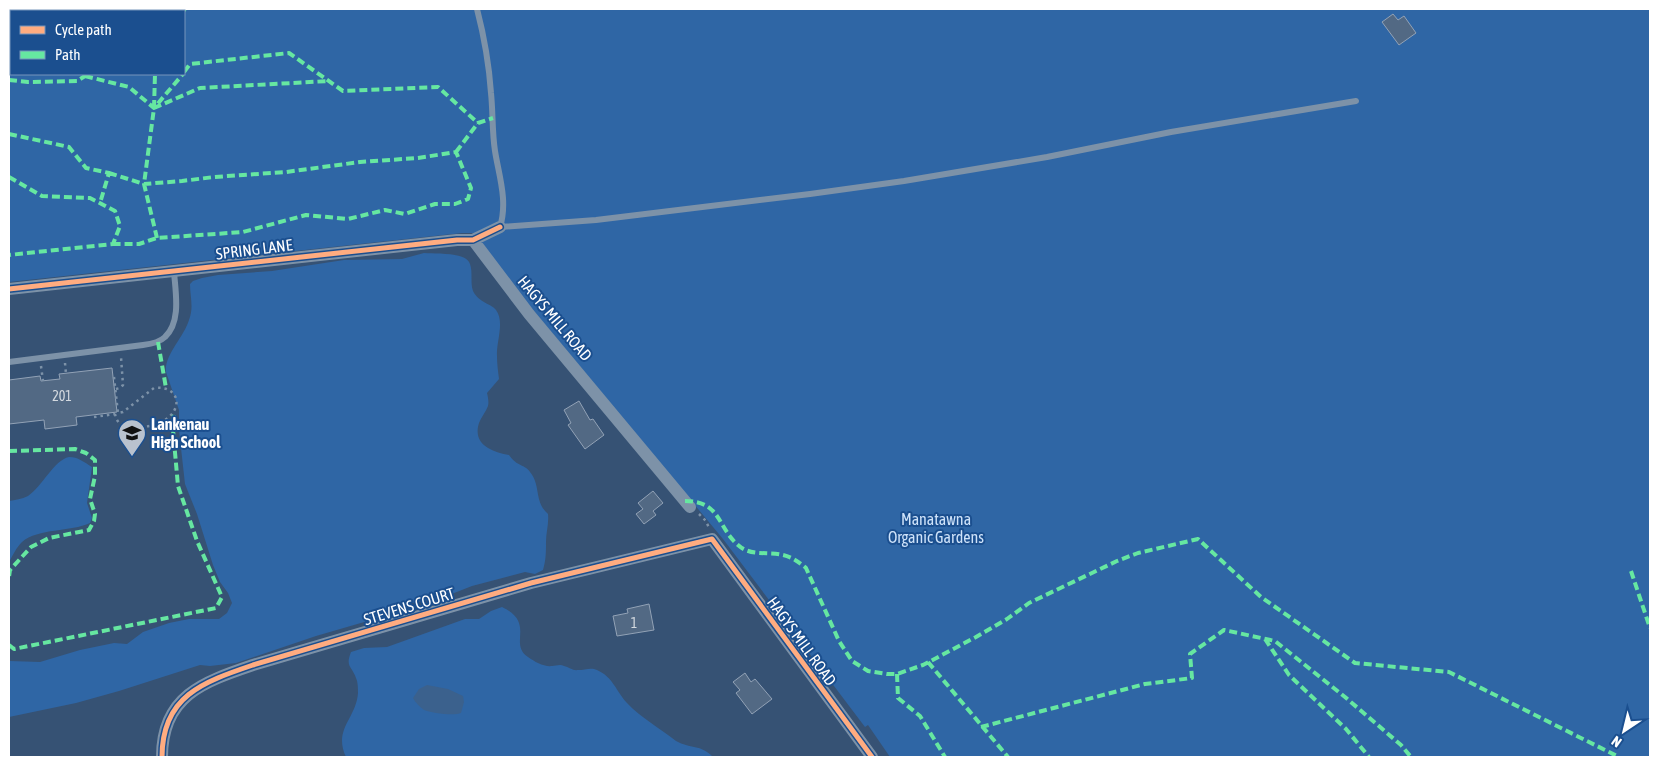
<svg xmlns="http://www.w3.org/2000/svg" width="1659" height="766" font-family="'Asap Condensed',sans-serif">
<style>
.green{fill:#2f66a5;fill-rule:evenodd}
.water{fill:#3b618d}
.building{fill:#526984;stroke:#92a2b6}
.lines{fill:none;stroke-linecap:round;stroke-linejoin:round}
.path{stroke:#7d92a8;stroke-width:2.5;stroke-dasharray:2.5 4;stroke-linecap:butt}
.lane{stroke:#7d92a8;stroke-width:6}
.street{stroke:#7d92a8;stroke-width:12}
.quiet{stroke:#66e7a1;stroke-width:4;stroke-dasharray:8 4;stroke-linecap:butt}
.cycleway-casing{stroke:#1b4f8f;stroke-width:8}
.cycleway{stroke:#ffac80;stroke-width:5}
.labels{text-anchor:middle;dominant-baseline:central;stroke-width:4;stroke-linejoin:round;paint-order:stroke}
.number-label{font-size:14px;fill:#d4dae0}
.street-label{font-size:16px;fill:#fff;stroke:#1b4f8f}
.poi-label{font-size:16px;font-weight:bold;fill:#fff;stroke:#1b4f8f;text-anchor:start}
.park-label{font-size:16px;fill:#cfe3fa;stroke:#1b4f8f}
</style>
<rect width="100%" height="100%" fill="#365274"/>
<path class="green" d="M9,9H1650V757H890L868,725L865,727L723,539L489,257L474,233H462L9,282ZM11,11H184V74H11Z
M424,253C436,254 467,252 470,264C473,272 470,283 473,291C479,303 492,304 496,310C505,322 496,342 497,356C497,364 498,371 499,379L487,393C488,397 489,402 488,406C486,412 481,417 479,423C472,445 493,452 509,455C517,467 525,464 530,472C541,485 534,502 548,514C549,524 546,532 546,542C546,552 546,560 543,570L535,574L525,572L472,586L444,597L407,604L378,618L316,636L236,663L210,666L200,665L119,691L76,703L9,717V661L40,662L80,650L114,643L127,644L143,632L169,623L189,619H219L227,613L232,603L228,593L220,582L213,565L197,514L185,484L179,430V410L166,372C164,355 184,337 189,320C194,307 190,297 190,284L193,281L202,278L218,275L272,271L344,260L402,259Z
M69,457C78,457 84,462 92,467L87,503L92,518L90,523C71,532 38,528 22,542C16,548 13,555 9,562V501C15,500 22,499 28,496C42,487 54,460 69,457Z
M502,607C536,623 508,644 528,657C535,662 544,667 552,666C556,666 560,664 564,666C569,667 573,671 578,670C585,670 591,667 597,670C613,677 616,691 627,703C640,717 661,729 676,741C690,749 701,744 713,757H346C333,729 356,719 358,693C358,689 358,682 356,678C352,666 345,667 351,652L364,648L387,647L465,619H479L491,611Z"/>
<path class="water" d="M427,685L448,689L463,696L464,702L461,713C454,716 431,713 424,710C420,707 415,702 413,698L419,689Z"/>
<path class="building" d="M1393,14L1398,20L1404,16L1416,33L1399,45L1382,22Z
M112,368L117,412L76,417L77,425L45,429L44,420L9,424V380L40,376L41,381L60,379L59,374Z
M579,401L590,420L593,419L604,435L585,449L568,425L571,423L564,410Z
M653,491L663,503L653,511L656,515L644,524L636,514L643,509L638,503Z
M649,604L654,630L617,636L613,616L628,613L627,609Z
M745,673L751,682L755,679L772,699L752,714L736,693L740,690L733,682Z"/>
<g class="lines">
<path class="path" d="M65,363L66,374
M41,366L43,381
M114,377L118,413L115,414C117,424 123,427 132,427C142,427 154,427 163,421C184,410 180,385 154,388L123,412L118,413
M116,389L120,388L123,385L121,357
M94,417L115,414
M699,514L706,521L709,528"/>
<path class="lane" d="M477,9C484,36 489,64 491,93C493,112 492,132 495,151C499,176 508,201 500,227L596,220L810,194L904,181L1047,157L1171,132L1356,101
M9,362L143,345C151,344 160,342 165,337C182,321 175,290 174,271"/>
<path class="street" d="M473,240L529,314L690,507
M9,289L457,240H473L500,227
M162,757C162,696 203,682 253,665L531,583L712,539L872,757"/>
<path class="quiet" d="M94,9L95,11
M149,9L151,11
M183,11L185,9
M184,72L190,64L289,53L343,91L438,87L478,123
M85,76L129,87L154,108L183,74
M9,80L28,82L77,81L85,76L86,74
M154,108L155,74
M9,134L69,147L86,168L109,173L100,203
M456,152L478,123L493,118
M109,173L144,184L182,181L214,177L286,172L360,162L418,158L456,152L471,188L468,199L455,204H435L405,214L385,210L348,219L306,215L243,232L157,238L139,244H113
M9,177L42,196L90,198L115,211L120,226L113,244L9,255
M157,238L144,184L154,108L200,88L329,81
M158,342L166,388
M9,451L75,449L86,453L95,460V476L90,499L95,514L94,521L89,530L49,538L31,547L10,570L9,577
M685,501C721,501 717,527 738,545C751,557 768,551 783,555C792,557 799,562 806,568L839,641L852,661L868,671L887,674H897L923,665L976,637L1007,619L1029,603L1117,561L1138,553L1198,539L1261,597L1355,663L1449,672L1619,757
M1631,571L1650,628
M1265,639L1289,675L1346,729L1369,757
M9,645L14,649L216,608L222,597L197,541L178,486L173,430L174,412
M928,662L1008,757
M897,674L898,698L920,716L945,757
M981,727L1145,684L1192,678L1190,654L1224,630L1275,641L1345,697L1401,745L1411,757"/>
<g class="cycleway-casing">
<path id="cycleway" d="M9,289L457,240H473L500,227
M162,757C162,696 203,682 253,665L531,583L712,539L872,757"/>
</g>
<use href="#cycleway" class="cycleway"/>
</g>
<defs>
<g id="school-pin" transform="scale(1.4375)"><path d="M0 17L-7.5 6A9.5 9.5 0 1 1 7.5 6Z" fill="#b9c2ce" stroke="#1b4f8f"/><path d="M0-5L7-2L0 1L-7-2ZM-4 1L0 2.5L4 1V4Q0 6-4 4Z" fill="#111"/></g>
</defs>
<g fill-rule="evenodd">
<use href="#school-pin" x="132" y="433"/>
</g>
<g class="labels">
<g class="number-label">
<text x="62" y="396">201</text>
<text x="634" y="623">1</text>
</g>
<g class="street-label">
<text transform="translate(254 249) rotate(-7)">SPRING LANE</text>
<text transform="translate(555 318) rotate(50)">HAGYS MILL ROAD</text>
<text transform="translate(409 606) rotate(-17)">STEVENS COURT</text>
<text transform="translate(802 641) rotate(54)">HAGYS MILL ROAD</text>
</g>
<g class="poi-label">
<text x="151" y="424">Lankenau<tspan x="151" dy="18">High School</tspan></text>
</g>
<g class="park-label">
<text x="936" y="519">Manatawna<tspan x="936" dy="18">Organic Gardens</tspan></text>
</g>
</g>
<rect width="1659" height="766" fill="none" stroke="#ffffff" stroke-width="20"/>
<rect x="10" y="10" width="175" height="65" fill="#1b4f8f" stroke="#7695bc"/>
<rect x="20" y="26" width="25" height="8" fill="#ffac80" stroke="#7695bc"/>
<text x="55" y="35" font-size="15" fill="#ffffff">Cycle path</text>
<rect x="20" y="51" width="25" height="8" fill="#66e7a1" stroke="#7695bc"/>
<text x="55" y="60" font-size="15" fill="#ffffff">Path</text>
<g transform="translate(1624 731) rotate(215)" stroke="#1b4f8f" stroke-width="4" paint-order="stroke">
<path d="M0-4L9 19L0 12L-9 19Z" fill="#ffffff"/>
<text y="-8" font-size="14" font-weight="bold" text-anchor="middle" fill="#ffffff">N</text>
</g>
</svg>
